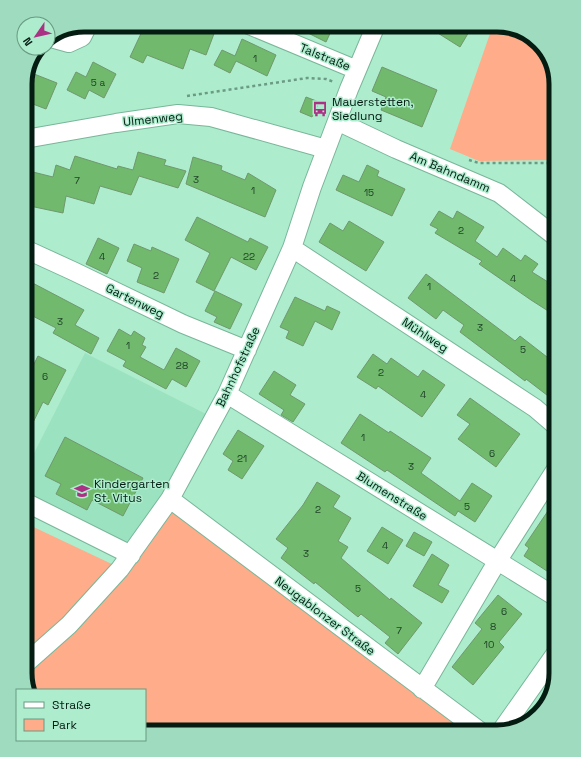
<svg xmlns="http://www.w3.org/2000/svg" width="581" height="757" font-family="'Space Grotesk',sans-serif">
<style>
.built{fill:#9be2c0}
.green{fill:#feac89}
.building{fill:#70b96d;stroke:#70986e}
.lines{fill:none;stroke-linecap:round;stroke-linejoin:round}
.minor-casing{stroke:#79b699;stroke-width:20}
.path{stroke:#6b9b84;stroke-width:2.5;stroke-dasharray:3 3;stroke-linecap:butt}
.minor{stroke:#fff;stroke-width:18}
.labels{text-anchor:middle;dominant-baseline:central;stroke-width:3;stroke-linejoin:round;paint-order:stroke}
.number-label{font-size:10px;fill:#1f4329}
.street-label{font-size:12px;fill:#041c12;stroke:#adeccd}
.poi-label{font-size:12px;fill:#041c12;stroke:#adeccd;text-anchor:start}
.rim{fill:none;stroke:#041c12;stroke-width:5}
</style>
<rect width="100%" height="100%" fill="#adeccd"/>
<path class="built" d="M85,353L210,416L166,496L128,547L25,494V471Z"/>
<path class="green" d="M493,25H501L526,33L546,51L556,84V160L479,161L450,149Z
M171,506L470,732H145V690H30L25,673L73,630Z
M25,523L116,566L25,658Z"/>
<path class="building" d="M145,25H200L215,31L206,55L190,49L183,69L147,55L143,63L130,57Z
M292,25H334L326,42Z
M425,25H473L460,47Z
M242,39L276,55L267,76L236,61L230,73L214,65L222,50L235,56Z
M93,62L116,74L104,98L89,90L85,99L67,90L76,72L86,77Z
M382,67L437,90L422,127L381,110L386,97L372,91Z
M29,72L57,83L46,109L25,101V80Z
M306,97L319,102L312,117L300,112Z
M138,152L166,160L164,165L186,171L178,188L139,176L131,195L100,186L94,204L66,196L63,213L25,205V170L53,177L56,165L70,170L75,156L117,169L118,166L133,170Z
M193,157L222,166L221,170L245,180L248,173L276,190L265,217L186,184Z
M367,165L379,171L377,176L405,189L392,216L336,190L343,175L359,182Z
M439,211L453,219L457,211L484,227L475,241L497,257L503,248L521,261L525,255L538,264L532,272L556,287V316L531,300L479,264L482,261L435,233L438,229L430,225Z
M197,217L248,242L250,238L268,247L256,270L231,257L214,291L196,282L210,253L185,240Z
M349,221L384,242L366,271L319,242L330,223L343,231Z
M98,238L119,248L107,274L86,264Z
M134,244L151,251L152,247L179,259L164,293L137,282L142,268L127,261Z
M426,274L515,341L520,336L556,364V402L526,379L525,381L460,332L464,325L454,318L443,310L436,319L408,298Z
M25,279L84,310L75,325L99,338L91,354L53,333L56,328L25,312Z
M215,291L242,304L230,329L214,322L217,317L205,311Z
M295,297L325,311L327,306L340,312L332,330L315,321L303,346L286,338L289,331L280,327Z
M119,329L131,336L134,331L145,338L142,345L146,347L140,357L164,370L176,348L200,361L186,387L172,379L166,389L123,366L126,361L107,351Z
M373,354L387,364L391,358L418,377L423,370L445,385L422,417L378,386L376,389L357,377Z
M38,356L66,370L48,405L43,402L25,439V382Z
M274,371L296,385L290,395L305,404L293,422L281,415L284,410L259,394Z
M470,398L520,434L496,467L458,439L470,424L457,415Z
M360,414L389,433L390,431L431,458L421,473L460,501L472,483L492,496L475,522L458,511L455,516L387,470L385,472L341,443Z
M238,430L264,446L242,479L228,470L233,461L223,454Z
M65,437L143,478L123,516L92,500L87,510L56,494L61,484L45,476Z
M317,482L340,496L333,507L351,518L338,541L348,547L341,558L390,600L391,598L422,623L398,654L385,643L390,637L361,614L358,617L315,582L314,584L281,558L288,548L276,539L303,505Z
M556,499V577L524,556L529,548L525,545Z
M382,527L403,540L388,564L367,551Z
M414,532L432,542L424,556L406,546Z
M432,554L449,565L438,585L449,591L442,603L413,586Z
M498,595L522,614L499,642L504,647L473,685L452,667L482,629L475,623Z"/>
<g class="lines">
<g class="minor-casing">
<path id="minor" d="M249,25L357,70
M51,38L69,43L82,37L88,25
M337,121L396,149L499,193L556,237
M25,139L116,123L178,114L211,117L326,149
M292,248L535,408L556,426
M25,249L73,271L183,324L247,350
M227,394L556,597
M170,499L481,732
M25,502L131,555
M25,664L69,625L120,569L170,499L227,394L292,248L312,187L349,89L376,25
M422,689L498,560L556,469
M501,731L556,653"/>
</g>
<path class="path" d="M187,96L307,78L326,79L334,82
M469,160L479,163H556"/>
<use href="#minor" class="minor"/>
</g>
<defs>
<g id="bus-bare" transform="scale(1.2)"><path d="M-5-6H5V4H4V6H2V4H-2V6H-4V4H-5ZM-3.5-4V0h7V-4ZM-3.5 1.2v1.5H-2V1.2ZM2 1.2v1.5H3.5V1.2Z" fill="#ab3184" stroke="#adeccd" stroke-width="2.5" paint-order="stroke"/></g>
<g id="school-bare" transform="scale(1.2)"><path d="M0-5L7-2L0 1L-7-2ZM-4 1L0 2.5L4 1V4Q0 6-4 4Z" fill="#ab3184" stroke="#adeccd" stroke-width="2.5" paint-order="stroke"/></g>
</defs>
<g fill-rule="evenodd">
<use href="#bus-bare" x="320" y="109"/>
<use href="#school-bare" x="82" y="491"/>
</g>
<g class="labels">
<g class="number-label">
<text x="255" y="58">1</text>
<text x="98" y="82">5 a</text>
<text x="196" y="179">3</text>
<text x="77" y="180">7</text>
<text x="253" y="190">1</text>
<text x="369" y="192">15</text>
<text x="461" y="230">2</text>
<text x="102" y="256">4</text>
<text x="249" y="256">22</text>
<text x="156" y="275">2</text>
<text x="513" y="278">4</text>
<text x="429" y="286">1</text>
<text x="60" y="321">3</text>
<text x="480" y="327">3</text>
<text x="128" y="345">1</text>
<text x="523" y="349">5</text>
<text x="182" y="365">28</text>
<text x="381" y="372">2</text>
<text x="45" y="376">6</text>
<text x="423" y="394">4</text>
<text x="363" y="437">1</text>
<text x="492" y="453">6</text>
<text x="242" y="458">21</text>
<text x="411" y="466">3</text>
<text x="467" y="506">5</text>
<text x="318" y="509">2</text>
<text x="385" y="545">4</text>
<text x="306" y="553">3</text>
<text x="358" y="588">5</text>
<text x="504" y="611">6</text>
<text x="493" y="626">8</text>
<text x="399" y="630">7</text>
<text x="489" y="644">10</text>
</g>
<g class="street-label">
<text transform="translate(325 57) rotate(22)">Talstraße</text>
<text transform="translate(153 119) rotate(-6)">Ulmenweg</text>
<text transform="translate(450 172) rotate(23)">Am Bahndamm</text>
<text transform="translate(135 301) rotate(26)">Gartenweg</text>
<text transform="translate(425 335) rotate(33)">Mühlweg</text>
<text transform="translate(238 367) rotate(-65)">Bahnhofstraße</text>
<text transform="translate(392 496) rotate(32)">Blumenstraße</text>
<text transform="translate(325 616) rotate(37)">Neugablonzer Straße</text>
</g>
<g class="poi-label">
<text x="332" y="102">Mauerstetten,<tspan x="332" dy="14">Siedlung</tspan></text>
<text x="94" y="484">Kindergarten<tspan x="94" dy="14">St. Vitus</tspan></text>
</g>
</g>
<path d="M0 0H581V757H0ZM84 32H497A52 52 0 0 1 549 84V673A52 52 0 0 1 497 725H84A52 52 0 0 1 32 673V84A52 52 0 0 1 84 32Z" fill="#9fdbbe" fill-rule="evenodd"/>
<path class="rim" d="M84 32H497A52 52 0 0 1 549 84V673A52 52 0 0 1 497 725H84A52 52 0 0 1 32 673V84A52 52 0 0 1 84 32Z"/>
<rect x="16" y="689" width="130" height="52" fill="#adeccd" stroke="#699982"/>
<rect x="24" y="702" width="20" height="6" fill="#ffffff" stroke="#699982"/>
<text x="52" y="709" font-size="12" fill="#041c12">Straße</text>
<rect x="24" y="719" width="20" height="12" fill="#feac89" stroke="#699982"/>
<text x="52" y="729" font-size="12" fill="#041c12">Park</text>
<g transform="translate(36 36) rotate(236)"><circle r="19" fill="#adeccd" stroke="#699982"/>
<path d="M0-3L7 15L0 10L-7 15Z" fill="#ab3184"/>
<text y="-6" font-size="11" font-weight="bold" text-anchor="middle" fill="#041c12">N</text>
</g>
</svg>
